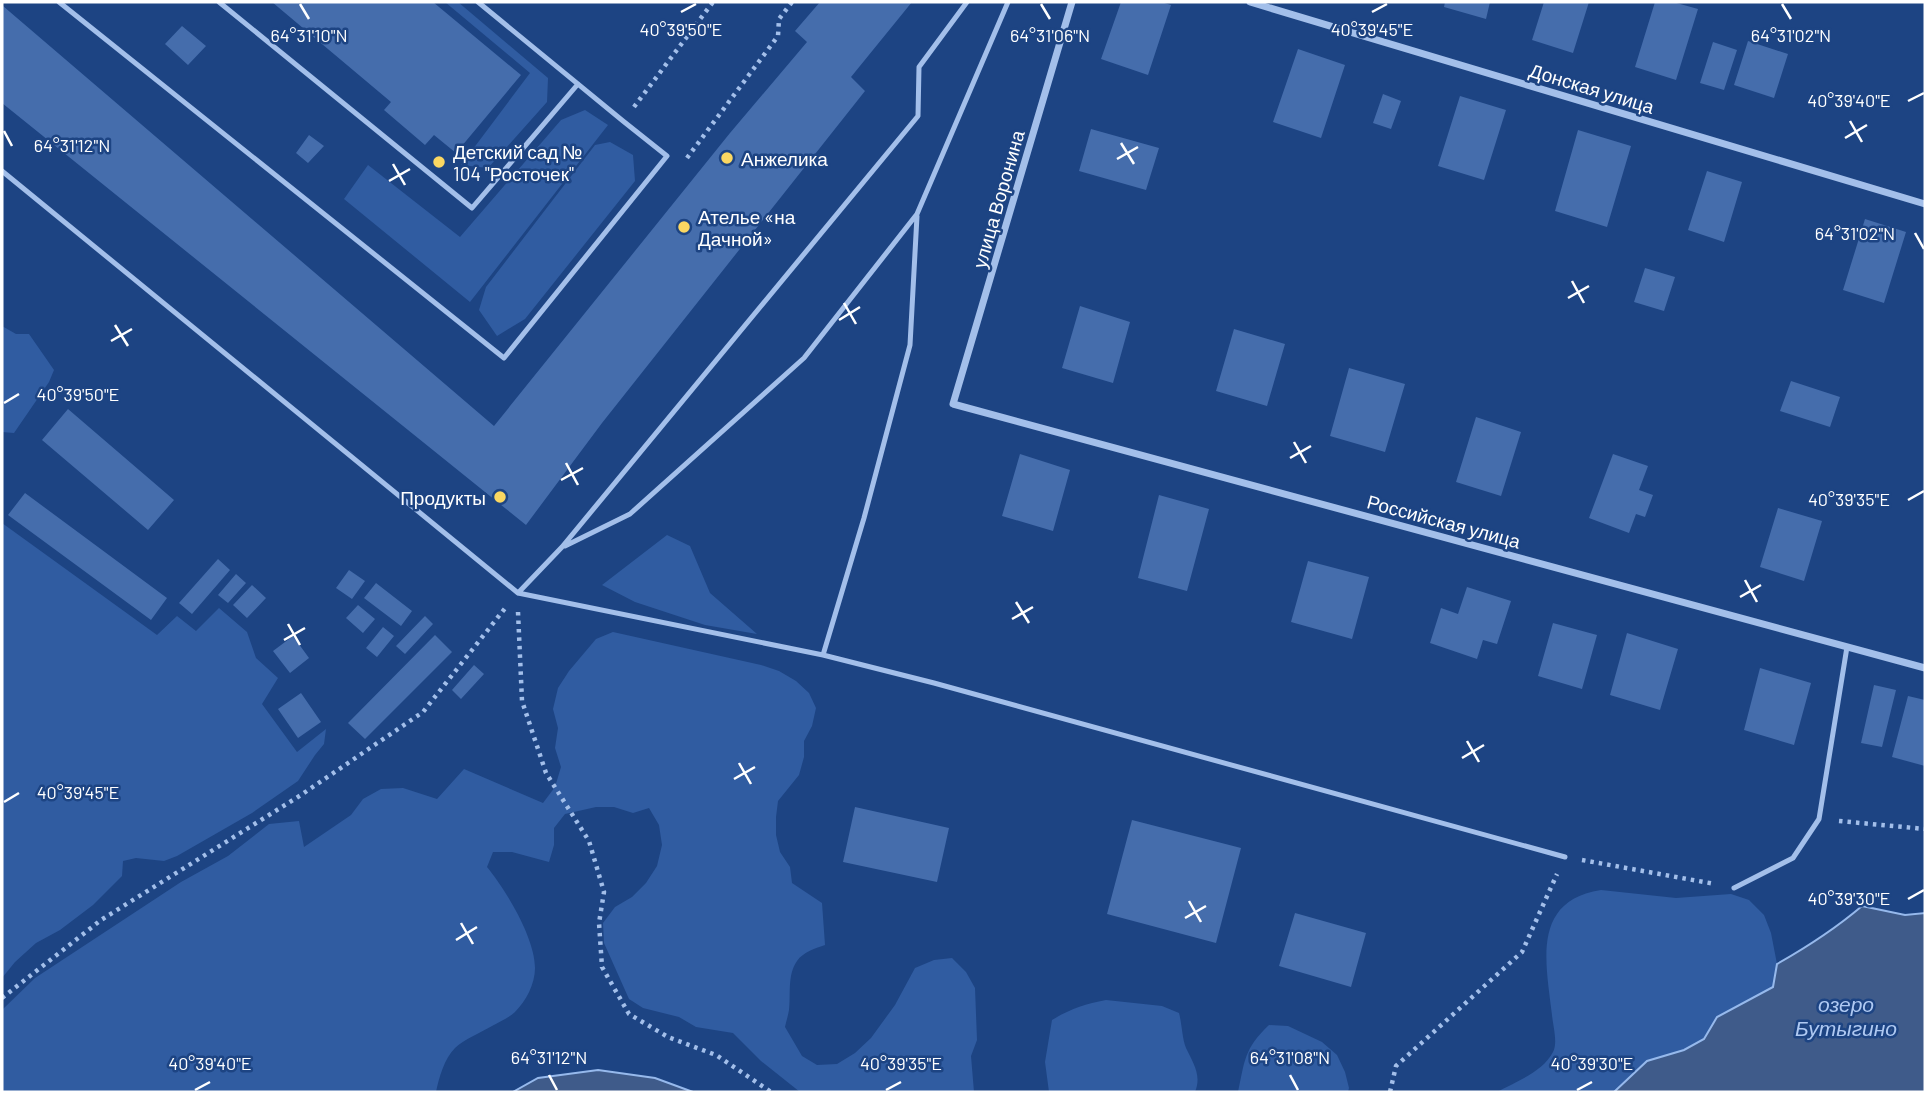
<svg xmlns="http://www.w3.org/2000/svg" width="1927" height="1094" font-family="Barlow,sans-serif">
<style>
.green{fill:#305ca1}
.water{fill:#3f5b8a;stroke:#96b9ec;stroke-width:2}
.building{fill:#456dac}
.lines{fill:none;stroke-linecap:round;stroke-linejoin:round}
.path{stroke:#a3bfea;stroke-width:4.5;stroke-dasharray:3.5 5;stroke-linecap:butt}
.lane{stroke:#a3bfea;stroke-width:5}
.street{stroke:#a3bfea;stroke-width:7}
.ticks{fill:none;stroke:#fff;stroke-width:2.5}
.poi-dot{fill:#fad762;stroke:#1d4483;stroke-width:2.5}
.labels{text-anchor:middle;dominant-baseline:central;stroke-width:5;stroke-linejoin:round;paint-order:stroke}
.street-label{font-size:19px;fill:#fff;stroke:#1d4483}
.poi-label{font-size:19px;fill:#fff;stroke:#1d4483;text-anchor:start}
.water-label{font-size:21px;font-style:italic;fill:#afc9f2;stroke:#1d4483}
.ticks-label{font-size:18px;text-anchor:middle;fill:#fff;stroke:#1d4483;stroke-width:5;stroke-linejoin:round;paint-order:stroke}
</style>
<rect width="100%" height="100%" fill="#1d4483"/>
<path class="green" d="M445,2H458L548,78L547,102L488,168L461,165L530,73Z
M585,110L608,125L470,302L344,199L368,165L460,237L561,120Z
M610,142L633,155L635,181L525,319L497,336L479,310L486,287L595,145Z
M2,326L16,334H29L54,370L49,382L14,433L2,432Z
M2,523L157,635L177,616L196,631L219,608L247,632L256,658L278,678L262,704L297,752L326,729L324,744L315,755L298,781L252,813L177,856L164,861L136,858L123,861L122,876L93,905L60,930L36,943L15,962L2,978Z
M667,535L690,546L710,593L757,634L705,625L635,602L602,585Z
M613,632L761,665L779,671L796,681L809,693L816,708L812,726L804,741V757L799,775L778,801L776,817V835L780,852L790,867L792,883L822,903L825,945C816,948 803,952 797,961C787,975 791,995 789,1010C788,1016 786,1022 785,1027L802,1056L817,1065L837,1064L855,1053L871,1038L895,1005L915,968L934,960L952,958L966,972L975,988L977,1040L971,1056L974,1092H800L761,1061L733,1033L696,1027L679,1017L643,1008L629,999L604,943L603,923L615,907L632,897L646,883L657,866L662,845L659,825L649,808L633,813L614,807H596L565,814L554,828V845L549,862L512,852H493L487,867C506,890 535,938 535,968C535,984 526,1001 515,1012C509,1018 499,1022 492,1026C482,1032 463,1040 455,1048C444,1059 439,1078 436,1092H2V1010L35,978L181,882L228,856L269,824L299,821L304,847L351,815L363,799L381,789L403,788L437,799L464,769L543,803L555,787L561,767L555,748L558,728L553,709L558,688L569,671L596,639Z
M1601,890L1676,898L1731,894L1749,900L1764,915L1771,933L1777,964L1773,987L1717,1017L1704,1039L1684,1050L1647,1061L1614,1092H1497C1515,1082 1543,1072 1553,1052C1558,1043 1553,1026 1552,1015C1546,963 1531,901 1601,890Z
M1106,1000L1162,1006L1179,1013C1182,1024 1182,1038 1186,1048C1193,1063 1202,1075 1195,1092H1049L1045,1062L1052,1020C1070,1009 1085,1004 1106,1000Z
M1269,1025L1288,1026L1322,1042L1337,1055L1345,1072L1349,1088L1348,1092H1238C1245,1060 1244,1049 1269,1025Z"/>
<path class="water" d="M1862,906L1905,915L1925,913V1092H1614L1647,1061L1684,1050L1704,1039L1717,1017L1773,987L1777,964C1807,947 1835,929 1862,906Z
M598,1070L655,1078L693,1092H513L538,1078Z"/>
<path class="building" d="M272,2H433L521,75L456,153L434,135L425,145L384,110L391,102Z
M820,2H912L851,77L865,91L602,423L526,525L2,103V8L3,6L494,426L730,133L807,42L795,31Z
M1121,2H1161L1171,5L1148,75L1101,59Z
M1445,2H1490L1486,19L1444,7Z
M1544,2H1589L1573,53L1532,40Z
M1655,2H1673L1698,9L1676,80L1635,67Z
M182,26L206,46L188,65L165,44Z
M1748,41L1788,54L1774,98L1734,85Z
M1713,42L1737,50L1724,90L1700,83Z
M1298,49L1345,65L1321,138L1273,122Z
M1383,94L1401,101L1391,129L1373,123Z
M1460,96L1506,110L1484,180L1438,166Z
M1091,129L1159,148L1146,190L1079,171Z
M1578,130L1631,146L1607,227L1555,211Z
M309,135L324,146L308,163L296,153Z
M1707,171L1742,182L1724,242L1688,230Z
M1865,219L1906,232L1884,303L1843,290Z
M1645,268L1675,277L1664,311L1634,302Z
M1080,306L1130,322L1113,383L1062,368Z
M1234,329L1285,344L1267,406L1216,391Z
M1349,368L1405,384L1385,452L1330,436Z
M1791,381L1840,397L1830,427L1780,411Z
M68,409L174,500L148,530L42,440Z
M1476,417L1521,432L1501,496L1456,482Z
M1020,454L1070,470L1053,531L1002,516Z
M1613,454L1648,466L1639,490L1653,495L1645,517L1636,514L1629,533L1589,518Z
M25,493L167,598L151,620L8,515Z
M1159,495L1209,509L1187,591L1138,578Z
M1778,508L1822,521L1804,581L1760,567Z
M218,559L230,570L192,614L179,603Z
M1308,561L1369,577L1352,639L1291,622Z
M349,570L365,581L352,599L336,588Z
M236,574L246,583L228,603L218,595Z
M376,583L412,611L401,626L364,598Z
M252,585L266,598L247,618L233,605Z
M1467,587L1511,601L1497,644L1483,640L1477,659L1430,643L1441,608L1458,614Z
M358,605L375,619L363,633L346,618Z
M425,616L433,624L405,654L396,646Z
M1553,623L1597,635L1582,689L1538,676Z
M383,627L394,636L377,657L366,648Z
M1627,633L1678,649L1660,710L1610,695Z
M435,635L452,652L365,739L348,723Z
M293,636L309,658L290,673L273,651Z
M474,665L484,674L461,699L452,690Z
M1760,668L1811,683L1794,745L1744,730Z
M1874,685L1896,690L1882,747L1861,743Z
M301,693L321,722L298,738L278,709Z
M1908,696L1925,700V766L1892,757Z
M855,807L949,828L937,882L843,862Z
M1132,820L1241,848L1216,943L1107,914Z
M1295,913L1366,933L1351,987L1279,966Z"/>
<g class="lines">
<path class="path" d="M634,107L713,2
M687,158L778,36L779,19L792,2
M518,612L522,701L546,773L589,841L604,892L599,923L602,967L629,1014L668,1037L716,1055L771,1092
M1839,821L1925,829
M1582,860L1715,884
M2,998L101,920L301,795L423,712L506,607
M1390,1092L1396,1066L1522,952L1557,874"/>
<path class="lane" d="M59,2L504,358L667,156L623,121L478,2
M219,2L472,208L578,84
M2,171L518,593L823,655L934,683L1565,857
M565,546L630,514L804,358L917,214L1008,2
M518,593L562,547L918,116L919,67L967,2
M823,655L864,518L910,345L917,216
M1734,888L1793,858L1819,819L1847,647"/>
<path class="street" d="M1072,2L953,404L1925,668
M1250,2L1925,204"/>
</g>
<path class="ticks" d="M300,4L309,19M1041,4L1050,19M1782,4L1791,19M681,12L696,4M1372,12L1387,4M1908,101L1924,93M1850,121L1862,142M4,131L12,146M1845,138L1867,125M1121,143L1134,164M1117,159L1138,147M393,164L405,185M389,181L410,169M1915,233L1924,249M1572,281L1584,303M1568,298L1589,286M844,303L856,324M839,320L860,307M115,325L128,346M111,341L132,329M4,403L19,394M1294,442L1306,463M1290,458L1311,446M566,463L578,485M561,480L583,468M1908,500L1924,491M1745,580L1757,602M1740,597L1761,585M1016,602L1029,623M1012,619L1033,607M288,624L300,645M284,640L305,628M1467,741L1479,762M1462,758L1484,745M739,763L751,784M734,779L755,767M4,802L19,793M1908,899L1924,890M1189,901L1201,922M1185,918L1206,906M461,923L473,944M456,940L477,927M549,1075L557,1090M1290,1075L1298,1090M195,1090L210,1082M886,1090L901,1082M1577,1090L1592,1082"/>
<g class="poi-dot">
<circle cx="727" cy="158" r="7"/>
<circle cx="439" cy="162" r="7"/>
<circle cx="684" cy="227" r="7"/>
<circle cx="500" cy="497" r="7"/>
</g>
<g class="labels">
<g class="street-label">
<text transform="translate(1592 88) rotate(17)">Донская улица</text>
<text transform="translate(998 199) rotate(-74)">улица Воронина</text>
<text transform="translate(1444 521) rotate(15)">Российская улица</text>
</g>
<g class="poi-label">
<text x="453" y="151">Детский сад №<tspan x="453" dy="22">104 "Росточек"</tspan></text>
<text x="741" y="158">Анжелика</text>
<text x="698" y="216">Ателье «на<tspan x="698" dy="22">Дачной»</tspan></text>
<text x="486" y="497" text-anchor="end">Продукты</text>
</g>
<g class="water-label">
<text x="1846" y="1003">озеро<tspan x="1846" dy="24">Бутыгино</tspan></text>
</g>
</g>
<g class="ticks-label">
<text x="681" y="36">40°39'50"E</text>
<text x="1372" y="36">40°39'45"E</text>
<text x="309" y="42">64°31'10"N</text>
<text x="1050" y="42">64°31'06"N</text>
<text x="1791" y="42">64°31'02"N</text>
<text x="1849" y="107">40°39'40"E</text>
<text x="72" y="152">64°31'12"N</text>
<text x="1855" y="240">64°31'02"N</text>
<text x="78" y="401">40°39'50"E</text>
<text x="1849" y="506">40°39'35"E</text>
<text x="78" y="799">40°39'45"E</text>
<text x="1849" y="905">40°39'30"E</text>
<text x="549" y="1064">64°31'12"N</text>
<text x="1290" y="1064">64°31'08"N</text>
<text x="210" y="1070">40°39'40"E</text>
<text x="901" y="1070">40°39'35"E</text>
<text x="1592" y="1070">40°39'30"E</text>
</g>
<rect width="1927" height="1094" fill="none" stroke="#ffffff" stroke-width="7"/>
</svg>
